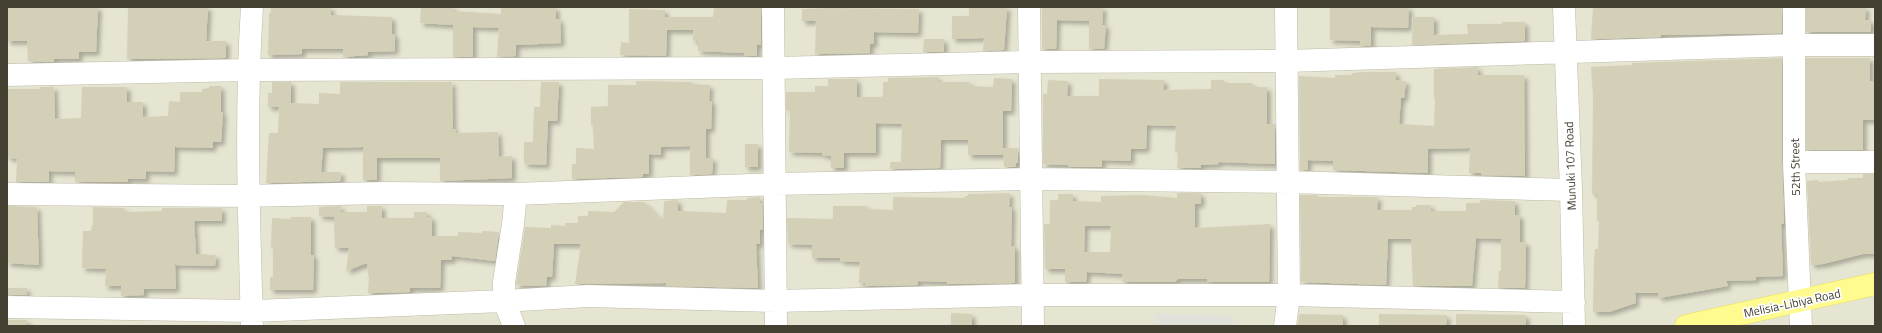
<svg xmlns="http://www.w3.org/2000/svg" width="1882" height="333" font-family="'Titillium Web',sans-serif">
<style>
.residential{fill:#e6e5d1}
.parking{fill:#e2e1dc}
.building{fill:#d4d0b8;fill-rule:evenodd;filter:url(#shadow)}
.lines{fill:none;stroke-linecap:round;stroke-linejoin:round}
.minor-casing{stroke:#bdbba6;stroke-width:23}
.major-casing{stroke:#e5df5e;stroke-width:23}
.minor{stroke:#fff;stroke-width:22}
.major{stroke:#fffb8f;stroke-width:22}
.labels{text-anchor:middle;dominant-baseline:central;stroke-width:3.5;stroke-linejoin:round;paint-order:stroke}
.street-label{font-size:12px;fill:#444133;stroke:#fff}
</style>
<defs>
<filter id="shadow"><feDropShadow dx="3.5" dy="3.5" stdDeviation="2" flood-color="#0004"/></filter>
</defs>
<rect width="100%" height="100%" fill="#f2f1e3"/>
<path class="residential" d="M7,7H1875V326H7Z"/>
<path class="parking" d="M1154,314L1234,316V326H1154Z"/>
<path class="building" d="M7,7H98L96,52H79V59H54V62L28,61L27,41H7Z
M128,7H208L206,41H226V58L127,59Z
M271,7H331V15L392,17V34H395V51L368,52V55L343,57V49H302V54L268,55L269,13H271Z
M421,7H454V11L501,14V7H556V19H560L561,43L516,45V56L497,57L499,28L473,27V57H453V25L420,23Z
M714,7L761,8V45H757V56H744V53L698,51V41H693V30H667L666,56L620,55L621,42L629,43V9L665,10V17H713Z
M969,7H1007L1004,50L983,51L984,38L952,39V16H969Z
M1042,7H1103L1102,25H1106L1104,49H1089V21L1057,20L1056,49H1042Z
M1330,7H1409L1408,28L1371,27V46H1360V41L1330,40Z
M1593,7H1782V33L1661,35V37L1591,39Z
M1806,7H1866L1865,20H1871V32H1806Z
M830,8L919,9L918,33L874,32V44H870V53L815,54L816,21H802V9Z
M1413,17H1434V35L1468,34L1467,24H1502V22H1525V41L1412,45Z
M924,39H944V52H923Z
M1782,58V162L1784,224H1781L1783,276L1756,277V280L1726,281L1728,286L1659,298L1658,293H1635L1636,303L1609,312H1593L1594,261L1595,249H1598L1599,221H1597V194H1592L1593,97L1591,67L1632,65V63Z
M1806,58H1870V81H1875V120H1863V150H1806Z
M1478,67V75H1524L1525,176L1481,175V173H1469L1470,148L1428,149V173L1333,170V161L1308,160V170H1300L1299,76L1335,78V75H1352V73L1362,72H1396V80L1406,81L1404,98H1401L1399,124L1434,126L1435,98H1434V69Z
M938,77V82H970L969,86L993,87L994,78L1012,79L1011,111H1003V155H968V140H941L940,168L890,169V162H901L902,124L876,123V153H844V168H831V156L822,155V153L789,152L790,110H786V92H815V86H828V79H857V97H880L883,96V82H888V78Z
M1099,79L1164,80V90L1211,89V80H1224V83H1252V87H1267V124H1275V164L1219,162V164L1201,165V168H1177L1178,152H1175L1176,126L1147,125L1146,149H1131V161L1102,160V167H1068V165L1043,164V94H1047L1048,80L1068,81L1067,96H1099Z
M636,81L692,82V84L710,85L709,101H712L711,129H706V158H713L712,174L690,175V146L661,147V155L649,154V174H643V177L572,179V164H576V148L594,149L593,125H591V107L608,106V85H636Z
M272,82H291V103L319,104V93L340,94V82H452L453,129H456V133L498,132L499,157L512,156V178L440,181V158H377V180H363V147L323,148L321,172H341V181L266,183L269,133H278L279,107H268V93H272Z
M541,82H559L557,121H548L546,165L524,164V142H533L534,107H540Z
M209,86H221V112H223L221,142H213V148L175,147L174,172L146,171V179H128V182H75V172L49,171V182H16L17,159L7,157V89H40V87H54L55,119L81,118L82,87H127V102H143V117L168,116L169,101L180,102V92H202V89L209,88Z
M745,144H758V167H745Z
M1003,148H1018V163H1016V167H1004Z
M1863,174H1875V254H1863L1823,264L1811,265L1807,181L1818,180V182L1848,180V178H1863Z
M1010,193L1009,207H1012L1011,246H1015V283L947,284V282L918,281V285L865,286V283H859L860,262L840,261V258H812V245L788,244L787,218L833,219V206H867V209L893,210V197L965,198V196H968V194Z
M1177,193H1201V204H1195V228L1270,224L1269,282H1207V279H1178L1175,282H1122L1123,274L1087,272L1086,282H1065V269H1045L1044,224H1050V200H1058V194H1073V201L1101,202V196L1142,195L1177,198ZM1085,226H1111L1110,252H1084Z
M1300,195H1317V197H1378L1377,210H1412V207H1416V205H1431V211H1466V203H1480V200L1515,201V215H1520V242H1526L1525,288H1498L1499,271H1501V239H1500L1476,238L1472,286H1413L1411,239H1388L1386,285L1301,282Z
M760,197V203H762L763,230H760V244H756L758,288L666,286V283L575,284L581,244H554L552,277H547L546,286L516,285L525,227L551,228V225L565,226V223H578V216H588V211L614,212L624,202H644L663,222L664,201L678,200V211L726,213L727,200H747V198Z
M7,206L37,207L39,265L7,263Z
M341,206V212H367V206H382V218H414V212H427V217H432V236H458V232L482,233L483,231L499,232L495,261L452,256V260H441L440,288H410V292L368,293L369,276H368L367,263L346,271L349,248H335L334,217L319,216V207Z
M93,207L124,208L125,212L162,211V208H222V221H194L196,254L216,255L215,266L175,265L176,289H144V295L121,296V286H105L106,269L82,268L83,231H91L92,225H93Z
M291,217H311V255H314L313,290H270V277H273V247H271L272,218L291,219Z
M7,288H27V295H7Z
M951,313L972,314V326H951Z
M1299,314L1343,315V326H1298Z
M1379,314L1447,315L1446,326H1379Z
M1456,314L1526,315V326H1456Z
M7,320H27V326H7Z"/>
<g class="lines">
<g class="minor-casing">
<path id="minor" d="M252,7C245,113 249,219 252,326
M773,7L776,326
M1029,7L1033,326
M1564,7L1571,190L1574,326
M1794,7V162L1801,326
M7,75L248,70L774,68L1030,62L1287,61L1794,45H1875
M1794,162H1875
M7,194L248,196L383,193L516,194L775,184L1031,179L1288,182L1571,190
M7,307L252,311L504,301L588,296L776,301L1032,295H1289L1574,302
M514,326L504,301V282L513,224L516,194
M1285,326L1289,295L1286,7"/>
</g>
<g class="major-casing">
<path id="major" d="M1686,326L1875,284"/>
</g>
<use href="#minor" class="minor"/>
<use href="#major" class="major"/>
</g>
<g class="labels">
<g class="street-label">
<text transform="translate(1570 166) rotate(-92)">Munuki 107 Road</text>
<text transform="translate(1795 167) rotate(-91)">52th Street</text>
<text transform="translate(1792 303) rotate(-12)">Melisia-Libiya Road</text>
</g>
</g>
<rect width="1882" height="333" fill="none" stroke="#444133" stroke-width="16"/>
</svg>
